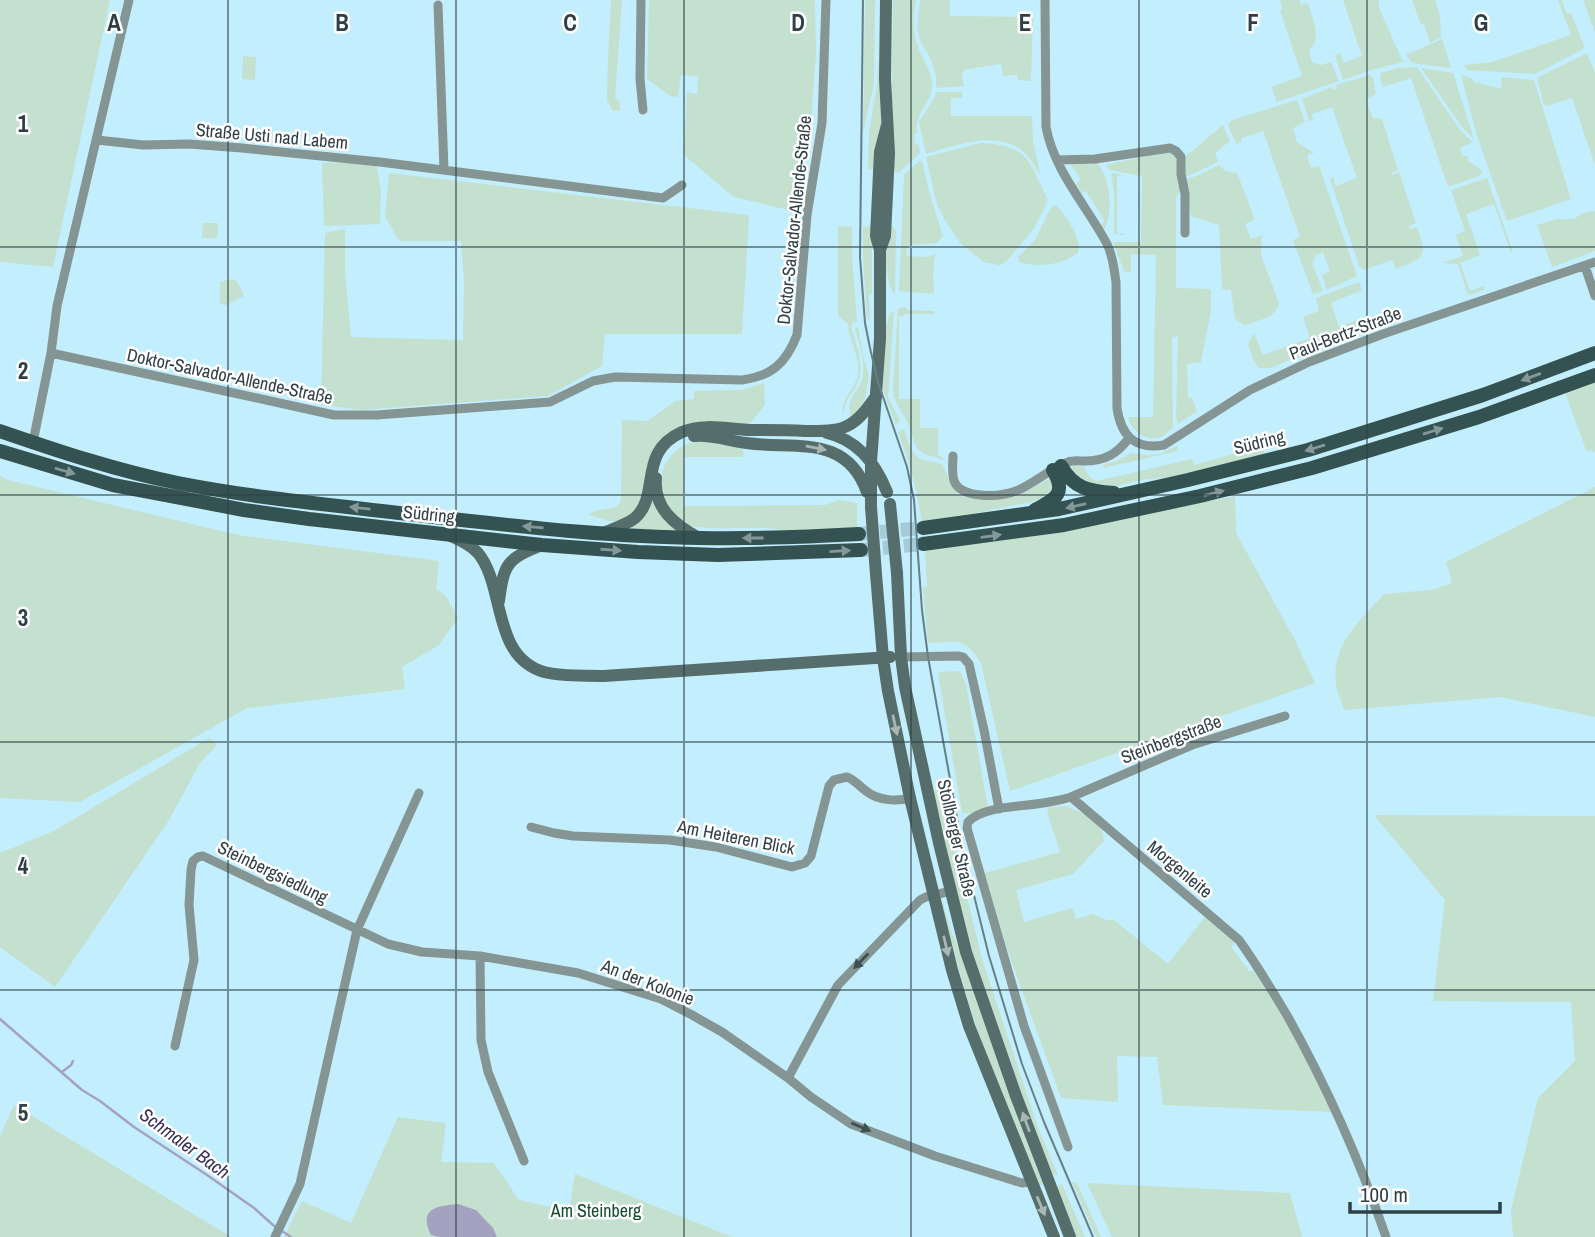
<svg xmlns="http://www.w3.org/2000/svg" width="1595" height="1237" font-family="'Archivo Narrow',sans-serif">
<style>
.green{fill:#c4e0cf}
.water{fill:#a4a2c0}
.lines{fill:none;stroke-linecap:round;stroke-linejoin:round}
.stream{stroke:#a4a2c0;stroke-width:2.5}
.primary-tunnel{stroke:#a5cbd9;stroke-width:14;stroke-dasharray:14 7;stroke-linecap:butt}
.street{stroke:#849593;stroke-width:9}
.secondary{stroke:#556e6c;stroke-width:12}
.primary{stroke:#345251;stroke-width:14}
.tram{stroke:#647f88;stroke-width:2}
.secondary-bridge{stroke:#556e6c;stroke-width:12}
.oneway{fill:#859797}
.oneway2{fill:#aab6b6}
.oneway3{fill:#3f5055}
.grid{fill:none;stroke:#2e3f45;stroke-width:2;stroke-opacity:0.55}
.labels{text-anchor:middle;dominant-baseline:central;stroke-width:5;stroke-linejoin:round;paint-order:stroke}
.street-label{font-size:18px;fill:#2e3f45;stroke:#fff}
.park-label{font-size:18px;fill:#134b30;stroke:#fff}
.water-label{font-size:19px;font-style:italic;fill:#38315c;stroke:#fff}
.grid-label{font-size:23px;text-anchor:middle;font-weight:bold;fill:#2e3f45;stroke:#fff;stroke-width:5;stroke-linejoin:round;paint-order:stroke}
</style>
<rect width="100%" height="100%" fill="#c3eefe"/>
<path class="green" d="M0,0H110L53,267L0,262Z
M611,0H622L615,98L620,103V110L613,111L607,101L608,58Z
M649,0H815L816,54L811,122L798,207L793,211L734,197L684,155L687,92L697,94L698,76L681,75L678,97L670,96L647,79Z
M865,0H875L874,84L863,132Z
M893,0H916C913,16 912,29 917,44C922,59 932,70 932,86C931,105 915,111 917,133L914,134L915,144L919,145L920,153L898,173L891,170Z
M920,0H950V16L1033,17L1031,81L1018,80L1017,75L1003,76L1001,64L968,69L963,71L962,77L964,86L938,88L936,86V75L930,57L921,43L917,29Z
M1280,0H1299L1301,5L1308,3C1312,18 1323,39 1309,50L1312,62L1321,65L1331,62L1339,81L1277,102L1271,87L1302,76L1280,10L1283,9Z
M1343,0H1379V8L1403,62L1371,70L1343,80L1335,55L1340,53L1344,63L1362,56Z
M1412,0H1435L1440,15L1441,37L1430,43L1424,24L1421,25Z
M1558,0H1562L1566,13H1571L1585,48L1535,74L1467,70L1464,65L1492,62L1571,35Z
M1583,0H1595V32Z
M1442,39L1451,68L1412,63L1406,55Z
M880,44L882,46L881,127L876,169H868L869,132L877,85Z
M1587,53L1595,73V165L1572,98L1547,106L1544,105L1537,78Z
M243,56L256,57L255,80L242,79Z
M1417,67L1460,130L1473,142L1460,148L1463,156H1469L1467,160L1483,171L1479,176L1448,187L1411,78L1383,87L1380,78L1381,73L1398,68Z
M1421,68L1453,73L1474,139L1463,128Z
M1370,75L1373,78L1376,94L1366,99L1373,118L1382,119L1398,170L1391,173L1392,175L1399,172L1416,223L1409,226L1410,229L1417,227C1428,258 1425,257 1396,269L1392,260L1364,270L1359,266L1330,179L1333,177L1336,186L1357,178L1332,107L1312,114L1313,120L1309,121L1302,99L1332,87L1333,90L1337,88L1336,85Z
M1461,75L1472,78L1474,82L1502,89L1501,77L1534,80L1571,199L1507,221L1477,136Z
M936,92H962V98H951V116H1032L1033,141L1040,173L1039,174C1016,123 967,142 926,154L919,122L935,97Z
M1297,100L1305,122L1293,128L1297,142L1314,153L1307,155L1311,168L1319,166L1357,276L1327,290L1322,275L1330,271L1323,252L1316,255L1312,263L1323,291L1313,294L1293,240L1300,237L1263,131L1241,138L1242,142L1236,144L1228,125L1232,120Z
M1223,125L1230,141L1215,153L1218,162L1199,171L1184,177V160L1186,156Z
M981,143C1031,146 1028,161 1048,200L1035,227L1007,261L999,265L984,262L960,243L942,215L936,201L926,157Z
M1160,153C1164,153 1169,152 1172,154C1180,159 1182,179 1181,188C1180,190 1178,196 1176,198V288L1211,289V311L1201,362L1187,364L1188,397L1192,398L1197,411L1178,424L1176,417L1178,335L1172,338L1173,428C1169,431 1163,437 1159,438C1145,441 1131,430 1128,417H1153L1156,255L1131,254V273L1124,271L1113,242H1141L1142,176L1109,170L1106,165Z
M1094,160C1111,174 1114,214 1103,232L1100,225L1105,221L1086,191L1082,193L1076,184L1081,180L1070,163Z
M919,161H921L923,164L929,192L943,236L937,243L907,245L906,256L928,257L935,254L933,276L934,294L899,291L904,179V175Z
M376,162L381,191L380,224L324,226L322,163Z
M1219,165L1225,171L1237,173L1255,219L1245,224L1251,239L1262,235L1261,255L1279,303C1275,319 1258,320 1244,325L1235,319L1231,290L1222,289L1219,225L1191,216L1185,180L1201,174Z
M389,173L749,215L742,334H605L602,366L548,396L362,410L321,405L325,233L345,229V272L351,337L463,340L464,280L461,241H401L398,239L385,216Z
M1111,173L1124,175L1117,176V233L1124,234V235L1114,234V192Z
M1487,178L1513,252L1511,253L1494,204L1466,214L1480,255L1460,263L1470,291L1485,286L1483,290L1470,295L1467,293L1458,264L1442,263L1463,256L1456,235L1465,231L1451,190Z
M1054,205L1057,206C1066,217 1082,237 1078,253C1061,265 1039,268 1019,262L1018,257L1035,240L1049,211Z
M1595,211V251L1552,267L1537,225L1557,219H1574L1583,213Z
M203,223H218L217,238H202Z
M888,225L892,226L896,230L895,296C882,275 887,248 888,225Z
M838,226L852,227V256L857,321L853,323L851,327C855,343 865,364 858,381C853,395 843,400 844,415C838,399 856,390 858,374C861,360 849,340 848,324L838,316Z
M872,226V293L869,295L870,319L867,320L863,256V227Z
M232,279L237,281L244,296L227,305L220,304V282Z
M1359,282L1362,290L1331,303L1339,327L1365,317L1367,325L1360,332L1270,368H1259L1254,361L1248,344L1254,333L1263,355L1310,338L1303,317L1319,311L1316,298Z
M905,307L908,310L934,311V314H904V316L899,317V399H920V428H938V454L947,462C938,456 928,457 921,452C912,444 912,431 907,421C901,409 894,403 893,390L898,308Z
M894,310L888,397L900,421L896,425L883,390V383L886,326L890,314Z
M858,327L864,360L869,375L865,399L860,407L851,418C844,398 860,393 863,375C865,360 859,344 855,329Z
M1595,382V452L1586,450L1565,392Z
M764,383L765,405L751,422L736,425L676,431L633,514L622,521H609L589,515L594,511L617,507L621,501L622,420L647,421L676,401L694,399V391L742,390Z
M904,429C908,440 911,456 923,460C929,462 936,462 942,464L952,486L958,494L968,498L996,500L1018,496L1052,477L1060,484L1045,499L922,524C918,491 909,462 898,432Z
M700,440L736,445L742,449L744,454L742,457H684L683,506L825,505L839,500L857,503V528C841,530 824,534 808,533C794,533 780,529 766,528C747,527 694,532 680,522C676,520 673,513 670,509C649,480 666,447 700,440Z
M1177,446L1178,451L1103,468L1104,464L1115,462L1131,453L1146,455L1159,454Z
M1262,446L1265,454L1187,475L1141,480L1108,488L1086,487L1070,468L1075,465L1083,466C1088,472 1088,479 1097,481L1192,459L1194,465Z
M0,476L8,480L238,535L439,561L436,589L445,595L458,618L439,645L402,667L405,689L247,708L80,802L0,798Z
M1595,487V717L1500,697L1344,710C1342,703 1339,696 1337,689C1328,648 1359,621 1384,594L1432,590L1452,583L1446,562Z
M1235,496L1236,533L1295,640L1315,683L1010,791L981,663C964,636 958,642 928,643L923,588L927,586L925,551L1065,530Z
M651,499L681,532L628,530Z
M957,671L961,673L966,685L988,807C982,812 970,814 962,813L938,674L940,672Z
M209,738L217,745L200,763L169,820L55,987L0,947V853L54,831Z
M943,789L956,852L982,959L1037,1125L1058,1175H1053L1037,1141L968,938L955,890L933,791Z
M1066,806L1085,814L1102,829L1104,841L1073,874L1016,890L1024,922L1073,908L1076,919L1093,914L1107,920H1114L1168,964L1205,917L1236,942L1231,947L1250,972L1257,968L1334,1112L1163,1105L1157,1057L1117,1056L1118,1102L1061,1098L1006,946L985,873L1060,852L1047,812L1050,807Z
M1374,815L1595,816V1237H1513L1511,1210L1538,1098L1575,1061L1571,1002L1433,1001L1445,900Z
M940,900H942L951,931L965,962L1015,1109L1043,1184L1039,1186L982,1045L958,967Z
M14,1105L231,1237H0V1136Z
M398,1117L446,1123L441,1162L494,1163L519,1200L569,1211L575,1174L732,1237H284L302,1201L351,1223Z
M1072,1182L1077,1183L1101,1237H1096Z
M1087,1183L1290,1193L1302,1237H1112Z
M1062,1184L1085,1237H1076L1056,1187Z"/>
<path class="water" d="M458,1204L476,1210L493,1228L497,1237H439L431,1235C418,1209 436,1206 458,1204Z"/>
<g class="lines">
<path class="stream" d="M0,1019L82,1090L100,1101L134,1127L207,1175L254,1208L273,1225L291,1237
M62,1072L71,1065L73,1061"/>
<path class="primary-tunnel" d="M859,534L923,528
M862,550L923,544"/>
<path class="street" d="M641,0L640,79L643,110
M1045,0L1046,127C1054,171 1087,206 1107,244C1113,256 1114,269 1116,282L1117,408C1121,436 1135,450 1164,445L1250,390L1309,362L1383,334L1595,262
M438,5L444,170
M97,140L143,145L189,144L242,148L380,162L663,198L682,185
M1057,160L1095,159L1170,148L1176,151L1181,157V174L1185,194V233
M1585,266L1595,296
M51,353L334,415H377L550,402L593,381L615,377L742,380C772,376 786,363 797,335L807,215L822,123L826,0
M33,442L51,353L57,306L129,0
M953,456C953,464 951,475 955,483C964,499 1001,497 1016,491C1034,484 1049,469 1068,462C1073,460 1079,461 1084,461C1105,461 1117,454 1129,438
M901,657L959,656L963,657L969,664L984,730L999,809
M1071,797L1192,745L1285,716
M531,827L554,833L573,836L670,840L716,847L792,867L805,863L811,856L829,786L834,780L847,777C855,780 859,786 866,791C877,800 896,802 910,798
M951,891L926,897L920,900L838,985L788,1078L811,1097L851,1124L935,1156L1022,1183L1031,1182
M480,956L481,1040L488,1072L524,1161
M175,1046L194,960L189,905L191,870L193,861L198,857L203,856L388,944L422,952L480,956L578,973L661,999L692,1015L722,1032L788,1078
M1068,1147L1024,1026L967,828L968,822C984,805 1026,807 1049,802C1056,801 1064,799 1071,797L1239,940C1257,965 1272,990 1288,1017C1327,1087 1360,1161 1386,1237
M275,1237L300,1184L357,930L419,793"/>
<path class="secondary" d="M880,250L885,236L889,153L885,79L886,0
M827,433C858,440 876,464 887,492
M694,436C712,434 729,441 747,443C794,450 846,433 867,492
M656,478C653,508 675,525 699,538
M871,507V462L880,339V250L876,236L880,152L887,125
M601,534C612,529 626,525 635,518C661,495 637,452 682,432C703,423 729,429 751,430C769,430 787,430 805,431C817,431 836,432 847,426C860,420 869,406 877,395
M451,536C460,540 471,545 478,553C506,587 491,656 544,672C563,677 584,675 604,676L890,657
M897,573L901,657L905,687L939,843L966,952L1016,1096L1070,1237
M876,574L883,658L888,691L910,798L952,970L969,1026L1054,1237
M499,601C504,563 507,559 542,545"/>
<path class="primary" d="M0,431C58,451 118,471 178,483C260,499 343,506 425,516C517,526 608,537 700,538C753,539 806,537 859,534
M0,451L113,485L244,510L309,519L542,545L638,552L718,555L861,550
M1061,466C1074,489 1089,491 1114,493
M1035,510C1056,499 1067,493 1053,470
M923,528L1059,509L1188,480L1308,450L1483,395L1595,353
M923,544L1064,525L1200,496L1312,468L1479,417L1595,375"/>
<path class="tram" d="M863,0L860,257L865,323L870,348L878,382L907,467L914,500L922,610L928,657L963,851L989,956L1022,1064L1044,1122L1093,1237"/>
<path class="secondary-bridge" d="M890,504L897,573
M871,507L876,574"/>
</g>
<defs><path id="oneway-solid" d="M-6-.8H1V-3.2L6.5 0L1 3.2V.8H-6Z" transform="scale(1.75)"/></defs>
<g class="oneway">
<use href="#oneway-solid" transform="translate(1531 377) rotate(160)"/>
<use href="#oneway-solid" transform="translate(1433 431) rotate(-17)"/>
<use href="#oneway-solid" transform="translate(1315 448) rotate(163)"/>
<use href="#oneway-solid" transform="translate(65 471) rotate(16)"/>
<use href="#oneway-solid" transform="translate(1214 493) rotate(-14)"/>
<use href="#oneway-solid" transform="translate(1076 506) rotate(167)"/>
<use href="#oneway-solid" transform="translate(360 508) rotate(-174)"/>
<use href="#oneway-solid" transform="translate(533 527) rotate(-175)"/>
<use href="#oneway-solid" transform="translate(991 536) rotate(-7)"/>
<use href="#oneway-solid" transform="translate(753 538) rotate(180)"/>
<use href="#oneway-solid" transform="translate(611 550) rotate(4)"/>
<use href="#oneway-solid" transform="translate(840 551) rotate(-3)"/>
</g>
<g class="oneway2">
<use href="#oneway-solid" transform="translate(816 448) rotate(12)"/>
<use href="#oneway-solid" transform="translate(895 725) rotate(78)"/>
<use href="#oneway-solid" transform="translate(946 946) rotate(77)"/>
<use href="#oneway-solid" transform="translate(1026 1122) rotate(-110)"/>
<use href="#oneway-solid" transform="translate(1041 1206) rotate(67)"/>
</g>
<g class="oneway3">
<use href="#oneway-solid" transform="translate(861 961) rotate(134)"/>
<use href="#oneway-solid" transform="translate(861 1127) rotate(23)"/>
</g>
<path class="grid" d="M228,0V1237M456,0V1237M684,0V1237M911,0V1237M1139,0V1237M1367,0V1237M0,247H1595M0,495H1595M0,742H1595M0,990H1595"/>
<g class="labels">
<g class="street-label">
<text transform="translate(272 136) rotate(5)">Straße Usti nad Labem</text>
<text transform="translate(794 220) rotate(-84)">Doktor-Salvador-Allende-Straße</text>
<text transform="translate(1345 333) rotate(-21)">Paul-Bertz-Straße</text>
<text transform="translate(230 376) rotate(12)">Doktor-Salvador-Allende-Straße</text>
<text transform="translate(1259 442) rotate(-14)">Südring</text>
<text transform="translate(429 514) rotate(6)">Südring</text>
<text transform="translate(1171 739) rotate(-21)">Steinbergstraße</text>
<text transform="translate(736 837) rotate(11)">Am Heiteren Blick</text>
<text transform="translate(957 838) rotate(77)">Stollberger Straße</text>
<text transform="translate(1180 869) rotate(40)">Morgenleite</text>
<text transform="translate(273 872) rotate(26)">Steinbergsiedlung</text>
<text transform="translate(648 982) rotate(21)">An der Kolonie</text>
</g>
<g class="park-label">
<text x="596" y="1210">Am Steinberg</text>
</g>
<g class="water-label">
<text transform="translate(185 1143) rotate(36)">Schmaler Bach</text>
</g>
</g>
<g class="grid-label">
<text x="114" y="31">A</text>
<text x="342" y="31">B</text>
<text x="570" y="31">C</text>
<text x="798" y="31">D</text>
<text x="1025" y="31">E</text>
<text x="1253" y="31">F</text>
<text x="1481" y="31">G</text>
<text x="23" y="132">1</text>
<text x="23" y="379">2</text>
<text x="23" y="626">3</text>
<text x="23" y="874">4</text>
<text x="23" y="1121">5</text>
</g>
<path d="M1350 1202v10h150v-10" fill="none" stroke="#2e3f45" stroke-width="3.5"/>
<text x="1360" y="1202" font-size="21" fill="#2e3f45" stroke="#ffffff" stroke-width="5" paint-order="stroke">100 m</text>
</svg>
